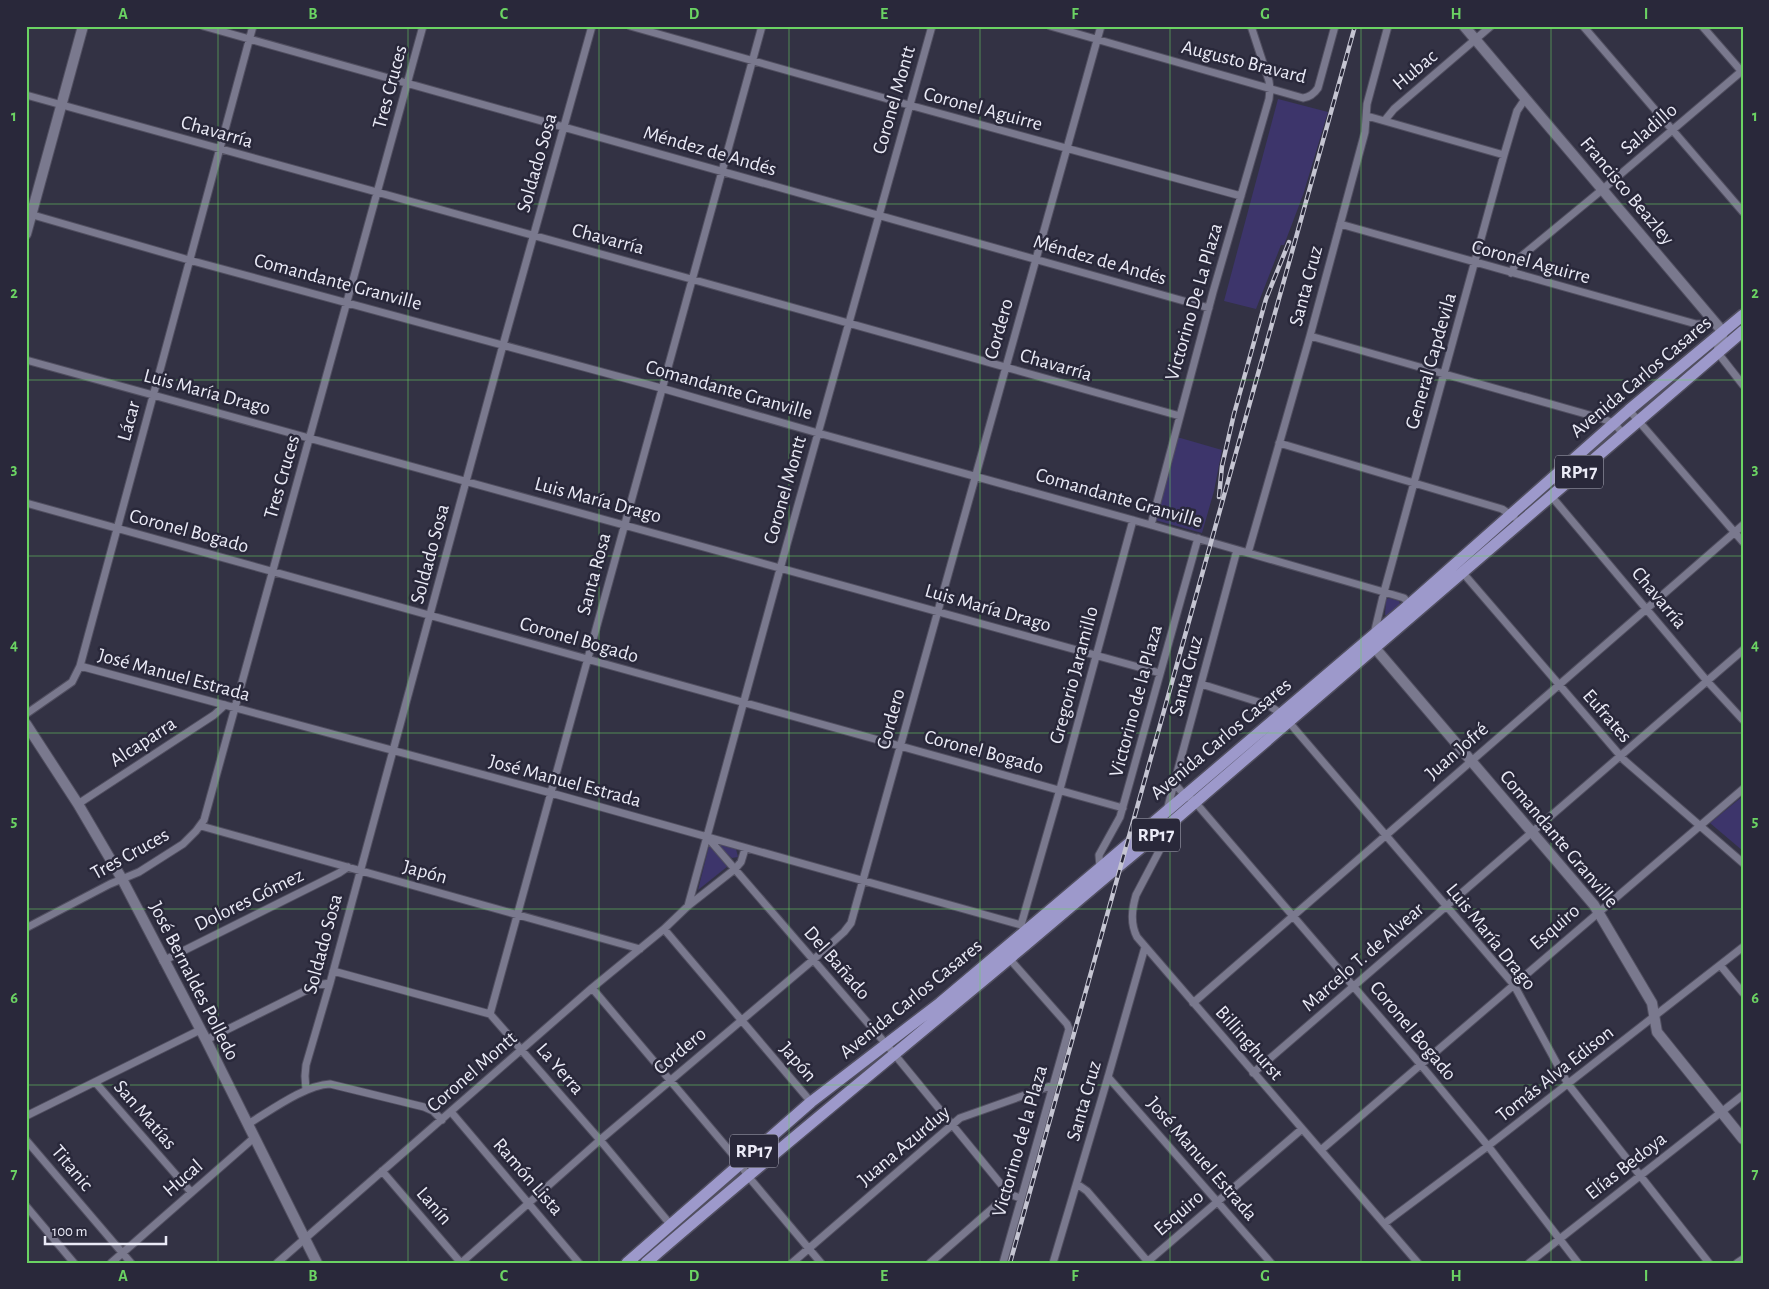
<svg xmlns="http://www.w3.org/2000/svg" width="1769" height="1289" font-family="'Alegreya Sans',sans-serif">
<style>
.green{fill:#3d356b}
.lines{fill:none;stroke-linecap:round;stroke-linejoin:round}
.street-casing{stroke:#514f60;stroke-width:9}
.secondary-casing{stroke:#514f60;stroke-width:12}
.primary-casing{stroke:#514f60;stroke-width:14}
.street{stroke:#7a798e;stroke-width:7}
.secondary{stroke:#7a798e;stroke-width:10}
.primary{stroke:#9d99cb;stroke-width:11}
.rail-casing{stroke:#c5c5d2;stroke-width:4.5}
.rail{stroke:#29283a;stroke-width:2.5;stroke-dasharray:8;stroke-linecap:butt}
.grid{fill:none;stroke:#6bd363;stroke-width:1;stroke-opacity:0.55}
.labels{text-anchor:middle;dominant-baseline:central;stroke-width:5;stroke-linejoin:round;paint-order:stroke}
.shield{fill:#29283a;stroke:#b0b0be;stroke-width:1}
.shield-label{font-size:19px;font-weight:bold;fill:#eaeaf6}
.street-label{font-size:20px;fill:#eaeaf6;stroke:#29283a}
.neatline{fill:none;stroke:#6bd363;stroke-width:2}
.grid-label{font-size:16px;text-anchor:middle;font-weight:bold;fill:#6bd363}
</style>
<rect width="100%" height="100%" fill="#333244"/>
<path class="green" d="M1278,99L1328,112L1303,195L1284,245H1281L1256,309L1224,301Z
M1177,437L1222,450L1214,491L1202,533L1155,520Z
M1388,598L1399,601L1400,604L1390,615H1385L1386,600Z
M1743,796V851L1710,823Z
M721,844L736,849L738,857L732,858L719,847Z
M709,846L728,866L698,890Z"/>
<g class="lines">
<g class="street-casing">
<path id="street" d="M203,26L1209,308
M630,26L909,105L1241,196
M1050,26L1303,98C1310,97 1314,94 1318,88L1335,26
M1583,26L1743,212
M1702,26L1743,73
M26,95L691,279L1180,416
M1367,116L1504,155
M1385,120L1394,109L1491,26
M26,213L189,260L661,388L818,433L1151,525L1384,592L1404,598L1411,606
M1340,224L1696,324H1707L1714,321
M1511,273L1518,259L1603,189L1743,70
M1310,336L1600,418L1614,423L1623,434
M1718,353L1743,385
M26,360L1160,673
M1629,410L1743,542
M1279,443L1502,509L1514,517
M1552,497L1707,681L1743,720
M26,503L1123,808
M1151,525L1213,292L1269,99L1270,89L1269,81L1251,26
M1248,553L1310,336L1365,132L1367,104L1388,26
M1463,573L1624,760L1743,863
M1374,634L1384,592L1504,155L1517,111L1525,99
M80,666L551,793L1021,925L1029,932
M1201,684L1268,705L1282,714L1514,985L1568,1084L1709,1263
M26,714L72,682L80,666L253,26
M1174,783L1181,791L1195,802L1421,1065L1488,1146L1578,1263
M78,804L214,715L225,705
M1167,810L1237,550
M201,826L640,949
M1170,826L1166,838L1136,895C1132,909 1130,923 1137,937L1418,1263
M708,838L886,1044L1009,1194L1020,1198
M1100,868L1099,855L1120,817L1198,538
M688,906L780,569L932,26
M1021,925L1060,789L1133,520
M26,928L110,884L139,872L183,844L196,831L204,820L423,26
M664,929L811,1102
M163,961L339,873L348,867
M1720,965L1743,993
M333,971L490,1014L600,1140L670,1224
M592,988L740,1163L747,1175L821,1263
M1193,1003L1743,525
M490,1014L762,26
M206,1040L317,985L330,983
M1253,1073L1743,650
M1108,1077L1271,1263
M95,1082L191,1192
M306,1090L305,1076L306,1065L330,983L503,345L592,26
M452,1113L579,1263
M26,1116L200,1030
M248,1124C270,1111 305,1085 330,1084L424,1107L433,1111L442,1120
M26,1140L131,1263
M1321,1150L1743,789
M382,1171L461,1263
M1077,1184L1087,1191L1149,1263
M26,1206L74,1263
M1385,1223L1488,1146L1743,947
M111,1263L255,1137
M277,1263L592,988L664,929L688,906L735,869L741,862L745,849
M461,1263L600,1140L813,960L844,932L851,923L1101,26
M792,1263L960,1118L1053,1085
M930,1263L1009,1194
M1003,1263L1069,1029L1067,1024L1007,956
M1053,1263L1108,1077L1145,947
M1146,1263L1302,1129
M1529,1263L1743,1095
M1737,1263L1743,1259"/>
</g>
<g class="secondary-casing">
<path id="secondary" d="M1464,26L1723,332L1718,353
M26,234L83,26
M1375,648L1594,905L1652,1003L1657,1032L1743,1139
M26,724L78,804L122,879L206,1040L317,1263"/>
</g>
<g class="primary-casing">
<path id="primary" d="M627,1263L811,1102L940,1003L1100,868L1410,604L1629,410L1743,315
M646,1263C752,1171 860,1083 968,993C1036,937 1102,879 1171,823L1743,331"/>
</g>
<use href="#street" class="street"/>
<use href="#secondary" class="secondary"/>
<use href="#primary" class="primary"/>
<g class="rail-casing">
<path id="rail" d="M1219,497L1222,466L1234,414L1266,299L1289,242
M1010,1263L1355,26"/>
</g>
<use href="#rail" class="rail"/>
</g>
<path class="grid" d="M218,26V1263M408,26V1263M599,26V1263M789,26V1263M980,26V1263M1170,26V1263M1361,26V1263M1551,26V1263M26,204H1743M26,380H1743M26,556H1743M26,733H1743M26,909H1743M26,1085H1743"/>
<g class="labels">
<g class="shield">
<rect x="1555" y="455.5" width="48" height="33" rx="4"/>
<rect x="1132" y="818.5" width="48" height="33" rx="4"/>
<rect x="730" y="1134.5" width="48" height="33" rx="4"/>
</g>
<g class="shield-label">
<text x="1579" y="472">RP17</text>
<text x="1156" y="835">RP17</text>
<text x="754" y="1151">RP17</text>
</g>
<g class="street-label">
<text transform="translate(1244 62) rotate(14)">Augusto Bravard</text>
<text transform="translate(1415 70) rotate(-40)">Hubac</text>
<text transform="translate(390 87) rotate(-75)">Tres Cruces</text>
<text transform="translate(894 100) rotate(-74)">Coronel Montt</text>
<text transform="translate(983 109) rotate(15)">Coronel Aguirre</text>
<text transform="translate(1649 129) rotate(-41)">Saladillo</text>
<text transform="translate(217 132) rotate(16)">Chavarría</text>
<text transform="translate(710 151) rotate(16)">Méndez de Andés</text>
<text transform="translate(537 163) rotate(-74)">Soldado Sosa</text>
<text transform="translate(1627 191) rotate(50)">Francisco Beazley</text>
<text transform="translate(608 239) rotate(15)">Chavarría</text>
<text transform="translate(1100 260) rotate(16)">Méndez de Andés</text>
<text transform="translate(1531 262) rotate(15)">Coronel Aguirre</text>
<text transform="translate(338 282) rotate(15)">Comandante Granville</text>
<text transform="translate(1306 286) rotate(-75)">Santa Cruz</text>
<text transform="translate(1194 302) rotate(-74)">Victorino De La Plaza</text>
<text transform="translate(999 329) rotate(-74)">Cordero</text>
<text transform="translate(1431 361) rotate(-74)">General Capdevila</text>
<text transform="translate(1056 365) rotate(16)">Chavarría</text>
<text transform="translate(1641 377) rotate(-40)">Avenida Carlos Casares</text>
<text transform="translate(729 390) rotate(16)">Comandante Granville</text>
<text transform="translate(207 392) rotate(15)">Luis María Drago</text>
<text transform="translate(129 421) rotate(-75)">Lácar</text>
<text transform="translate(282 477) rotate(-74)">Tres Cruces</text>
<text transform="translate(785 490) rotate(-74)">Coronel Montt</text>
<text transform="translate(1119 498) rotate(16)">Comandante Granville</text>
<text transform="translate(598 500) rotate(15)">Luis María Drago</text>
<text transform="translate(189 531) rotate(15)">Coronel Bogado</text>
<text transform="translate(430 554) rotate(-75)">Soldado Sosa</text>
<text transform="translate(594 574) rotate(-75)">Santa Rosa</text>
<text transform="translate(1659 598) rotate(50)">Chavarría</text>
<text transform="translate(988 608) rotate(16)">Luis María Drago</text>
<text transform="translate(579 640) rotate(16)">Coronel Bogado</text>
<text transform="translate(174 675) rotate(15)">José Manuel Estrada</text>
<text transform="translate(1074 675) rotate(-75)">Gregorio Jaramillo</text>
<text transform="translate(1186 676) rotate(-75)">Santa Cruz</text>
<text transform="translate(1136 701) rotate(-75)">Victorino de la Plaza</text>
<text transform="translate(1607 716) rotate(49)">Eufrates</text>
<text transform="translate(891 719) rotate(-75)">Cordero</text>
<text transform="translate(1221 739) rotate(-40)">Avenida Carlos Casares</text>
<text transform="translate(143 742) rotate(-33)">Alcaparra</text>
<text transform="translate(1457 751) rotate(-41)">Juan Jofré</text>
<text transform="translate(984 752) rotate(15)">Coronel Bogado</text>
<text transform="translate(565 781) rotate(15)">José Manuel Estrada</text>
<text transform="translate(1559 839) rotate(50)">Comandante Granville</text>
<text transform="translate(130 854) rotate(-29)">Tres Cruces</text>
<text transform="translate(425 872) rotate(15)">Japón</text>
<text transform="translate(249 900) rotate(-26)">Dolores Gómez</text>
<text transform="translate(1555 927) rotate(-41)">Esquiro</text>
<text transform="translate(1491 937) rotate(51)">Luis María Drago</text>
<text transform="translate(323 944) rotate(-75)">Soldado Sosa</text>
<text transform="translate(1363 957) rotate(-41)">Marcelo T. de Alvear</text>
<text transform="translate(837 963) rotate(49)">Del Bañado</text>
<text transform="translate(194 981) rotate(63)">José Bernaldes Polledo</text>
<text transform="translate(911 999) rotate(-39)">Avenida Carlos Casares</text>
<text transform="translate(1413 1031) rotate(50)">Coronel Bogado</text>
<text transform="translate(1249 1043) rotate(49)">Billinghurst</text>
<text transform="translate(680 1051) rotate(-40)">Cordero</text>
<text transform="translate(798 1062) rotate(49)">Japón</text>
<text transform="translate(560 1069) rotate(49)">La Yerra</text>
<text transform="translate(472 1072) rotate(-41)">Coronel Montt</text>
<text transform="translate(1555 1074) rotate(-38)">Tomás Alva Edison</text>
<text transform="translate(1084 1101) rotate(-74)">Santa Cruz</text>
<text transform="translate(145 1115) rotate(49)">San Matías</text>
<text transform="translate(1020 1141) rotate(-74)">Victorino de la Plaza</text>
<text transform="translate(904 1146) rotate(-40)">Juana Azurduy</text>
<text transform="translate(1202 1159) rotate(49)">José Manuel Estrada</text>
<text transform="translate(1626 1166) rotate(-38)">Elías Bedoya</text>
<text transform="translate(72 1168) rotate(50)">Titanic</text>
<text transform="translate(528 1177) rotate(49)">Ramón Lista</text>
<text transform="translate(183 1178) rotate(-41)">Hucal</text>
<text transform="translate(434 1206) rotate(49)">Lanín</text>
<text transform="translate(1179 1213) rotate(-41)">Esquiro</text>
</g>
</g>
<rect width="1769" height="1289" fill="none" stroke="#29283a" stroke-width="55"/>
<path d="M45 1236v8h121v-8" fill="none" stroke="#eaeaf6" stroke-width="2.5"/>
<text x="52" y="1236" font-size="15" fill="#eaeaf6" stroke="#29283a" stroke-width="4" paint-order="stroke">100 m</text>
<rect x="28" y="28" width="1714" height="1234" class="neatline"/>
<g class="grid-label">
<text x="123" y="19">A</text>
<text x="313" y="19">B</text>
<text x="504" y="19">C</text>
<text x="694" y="19">D</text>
<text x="884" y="19">E</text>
<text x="1075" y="19">F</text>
<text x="1265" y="19">G</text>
<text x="1456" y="19">H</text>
<text x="1646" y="19">I</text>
<text x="14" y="121">1</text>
<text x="1755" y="121">1</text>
<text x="14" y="298">2</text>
<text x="1755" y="298">2</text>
<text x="14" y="474">3</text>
<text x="1755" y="474">3</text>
<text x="14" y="650">4</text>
<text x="1755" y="650">4</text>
<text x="14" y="826">5</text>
<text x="1755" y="826">5</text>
<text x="14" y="1003">6</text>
<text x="1755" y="1003">6</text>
<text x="14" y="1179">7</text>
<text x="1755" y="1179">7</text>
<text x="123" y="1281">A</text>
<text x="313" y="1281">B</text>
<text x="504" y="1281">C</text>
<text x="694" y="1281">D</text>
<text x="884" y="1281">E</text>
<text x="1075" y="1281">F</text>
<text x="1265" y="1281">G</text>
<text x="1456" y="1281">H</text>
<text x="1646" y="1281">I</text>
</g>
</svg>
